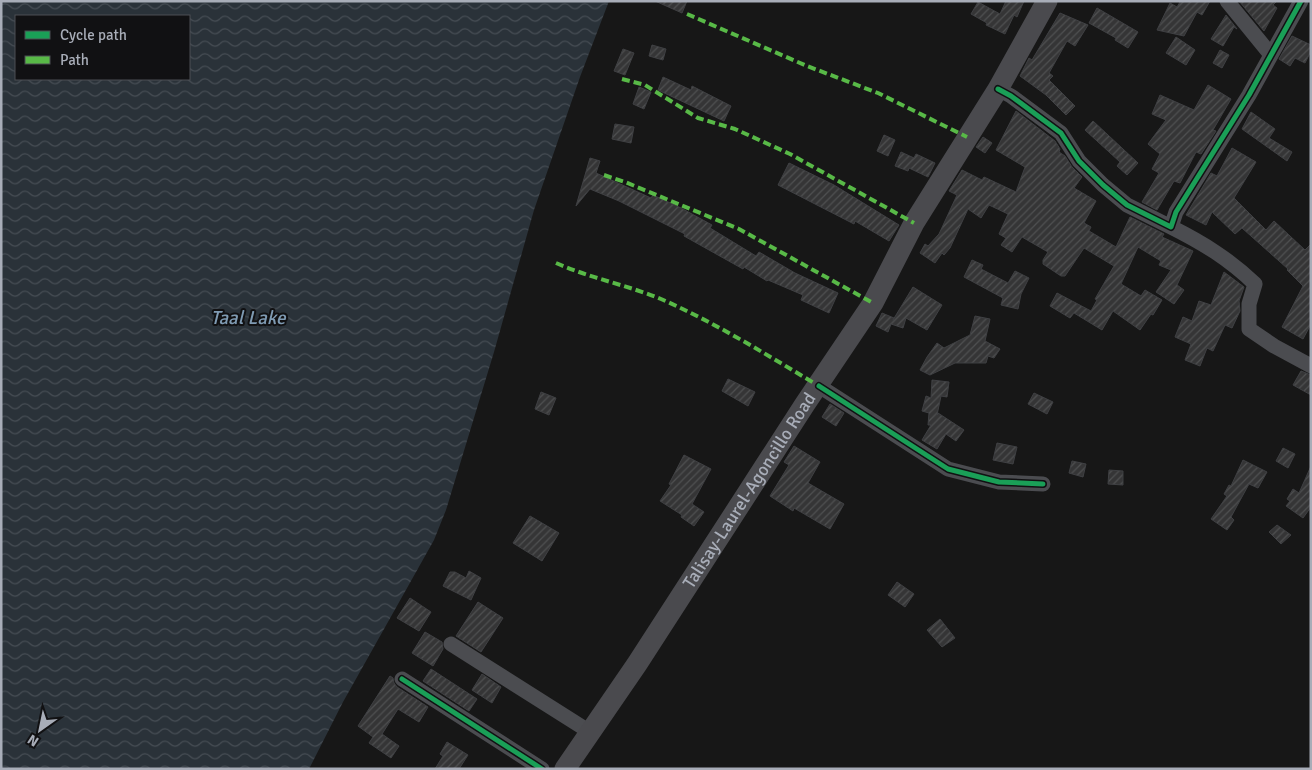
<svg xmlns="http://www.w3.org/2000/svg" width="1312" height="770" font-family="Signika,sans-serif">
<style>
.water{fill:url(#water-waves);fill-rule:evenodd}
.building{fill:url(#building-hatch);stroke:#3f4043}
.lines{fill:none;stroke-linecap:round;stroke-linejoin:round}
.minor{stroke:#4b4c50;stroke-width:15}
.secondary{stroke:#4a4a4e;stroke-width:21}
.quiet{stroke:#58b947;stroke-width:4;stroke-dasharray:8 4;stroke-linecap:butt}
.cycleway-casing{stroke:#111113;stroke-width:8}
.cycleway{stroke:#1a9f57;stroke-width:5}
.labels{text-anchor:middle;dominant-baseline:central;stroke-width:4;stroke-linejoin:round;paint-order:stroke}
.street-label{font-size:18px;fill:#a8adb8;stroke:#111113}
.water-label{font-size:19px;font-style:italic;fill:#7f9bb3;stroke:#111113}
</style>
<defs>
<pattern id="water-waves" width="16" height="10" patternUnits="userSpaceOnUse" patternTransform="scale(1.25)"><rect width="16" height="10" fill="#2a3239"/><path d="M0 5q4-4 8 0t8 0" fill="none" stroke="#464d54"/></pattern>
<pattern id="building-hatch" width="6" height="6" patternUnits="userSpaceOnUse" patternTransform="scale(1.25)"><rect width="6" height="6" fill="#353536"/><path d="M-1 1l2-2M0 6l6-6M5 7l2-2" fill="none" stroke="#4f5051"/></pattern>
</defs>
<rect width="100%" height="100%" fill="#171717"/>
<path class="water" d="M1,1H609L580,77L534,210L494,352L446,510L434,540L343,702L309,769H1ZM189,16V79H16V16Z"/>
<path class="building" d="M655,1H687L682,13Z
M1006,1H1024L1017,17L1014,15L1005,34L986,25L987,23L971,14L978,2L1000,14Z
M1178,1H1210L1202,15L1197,12L1184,36L1157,30L1170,3L1177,7L1180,2Z
M1239,1H1277L1273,5L1277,8L1264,31Z
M1097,8L1138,32L1128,48L1115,40L1116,38L1089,23Z
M1060,13L1088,25L1075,46L1067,41L1049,73L1053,76L1049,80L1075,106L1066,115L1046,95L1020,76L1029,58L1032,60Z
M1226,15L1237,29L1234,27L1223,46L1211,39Z
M1292,36L1311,45V51L1305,63L1295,58L1290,66L1279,59Z
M1176,37L1195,50L1186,65L1166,53Z
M652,45L666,49L663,60L649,56Z
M623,49L634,53L625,75L614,71Z
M1220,50L1229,55L1222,68L1213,63Z
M663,77L691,90L692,86L731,106L724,121L658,90Z
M1208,85L1231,99L1213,130L1216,131L1201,154L1196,152L1180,183L1174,181L1157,210L1142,202L1159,173L1152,169L1160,154L1148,144L1166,120L1152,114L1160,95L1194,110Z
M639,87L651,92L644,109L633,104Z
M1016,111L1055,141L1060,149L1059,152L1065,156L1072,167L1082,177L1074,188L1096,201L1084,223L1091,227L1089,231L1116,247L1130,217L1164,234L1162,237L1193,251L1177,285L1184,290L1174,304L1156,292L1171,270L1159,265L1161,261L1138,247L1121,284L1141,296L1145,290L1162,300L1153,315L1151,314L1140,330L1113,311L1102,330L1074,313L1070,318L1050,306L1057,293L1091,311L1097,300L1095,299L1114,266L1084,248L1065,276H1061L1043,264V260L1048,252L1022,237L1012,252L1001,245L1006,238L999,234L1008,214L989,205L981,218L968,209L950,248L944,255L942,253L935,263L920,253L925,244L928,246L939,234L957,195L949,191L962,170L982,180L984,177L1016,192L1025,167L996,150Z
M1251,112L1275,129L1269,138L1292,152L1287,161L1242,129Z
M1093,121L1138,163L1127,175L1117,166L1120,162L1085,130Z
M615,124L634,127L631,143L612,139Z
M884,135L895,140L888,156L877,151Z
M983,137L992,143L985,153L976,147Z
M1232,148L1256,162L1234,198L1266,230L1274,221L1305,250L1311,244V324L1303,339L1282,327L1303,286L1287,270L1288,269L1242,228L1235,234L1212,212L1206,225L1186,215L1211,173L1217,176Z
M901,152L914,158L916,154L935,163L928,177L909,168L908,171L895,166Z
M590,158L600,161L596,173L651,198L653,195L681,208L712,225L710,228L756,256L759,252L795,273L838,293L829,313L801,300L803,295L768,280L767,281L744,267L743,269L684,236L685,234L619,201L590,189L576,206Z
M789,163L834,185L899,225L889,241L855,221L854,224L778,185Z
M972,260L983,265L981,269L1008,283L1015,271L1029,278L1021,294L1018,309L1001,305L1003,298L964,277Z
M1224,272L1244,287L1239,301L1240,311L1232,328L1225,325L1213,351L1207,348L1200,366L1185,360L1191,344L1175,337L1183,317L1192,321L1199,301L1211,305Z
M913,287L942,305L927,330L906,318L903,328L891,324L888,332L876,326L882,313L894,318L893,320Z
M975,316L990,319L985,341L1000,349L994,358L988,356L986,363H955L930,375L920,370L927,357L937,343L944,348L970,335Z
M1301,371L1311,375V395L1293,385Z
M728,379L755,392L748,406L722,391Z
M932,380L949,382L947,397L941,396L937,415L938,413L964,430L956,441L946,434L937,449L922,440L931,425H928L929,413L922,411L926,396L931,398Z
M541,392L556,398L549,415L535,409Z
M1034,393L1053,402L1047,414L1028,404Z
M830,404L844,413L836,426L822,417Z
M997,443L1017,447L1013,464L993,460Z
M794,446L820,462L808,483L844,504L830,529L794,508L793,511L770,496L789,465L784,462Z
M1283,448L1295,454L1288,468L1276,461Z
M684,455L711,469L692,504L704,512L694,526L681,517L682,515L660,501L671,485L669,484Z
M1243,460L1267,472L1258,488L1249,484L1231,517L1234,520L1227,530L1211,519L1227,496L1224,494L1229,485L1231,486Z
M1072,461L1086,464L1083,477L1069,473Z
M1311,466V507L1303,518L1286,506L1290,501L1287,499L1293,489L1299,493Z
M1109,470L1123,471V485L1108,484Z
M530,516L559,533L542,561L513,543Z
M1277,525L1291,535L1281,544L1269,532Z
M469,571L481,578L471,600L443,586L450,572H455L466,578Z
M897,582L914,594L905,607L888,595Z
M410,598L431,612L419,631L397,618Z
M478,602L503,618L481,652L456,636Z
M940,619L955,638L942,647L927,630Z
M425,632L442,642L443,649L433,666L412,653Z
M431,669L477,699L469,711L423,681Z
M482,674L501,687L492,703L472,690Z
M390,676L393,678L394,683L397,687L428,707L419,722L398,709L382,734L399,746L391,758L369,743L373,737L358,726Z
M447,742L468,755L459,769H435L443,756L440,754Z"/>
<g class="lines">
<path class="minor" d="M1227,1L1271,55
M998,89L1011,96L1061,133L1079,161L1103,185L1127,205L1171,227L1176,212L1249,95L1301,1
M1171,227C1203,243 1229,259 1255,284L1249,304V329L1274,346L1311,366
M819,386L948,469L999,482L1043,484
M451,644L590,732
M402,679L542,769"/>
<path class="secondary" id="s1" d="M565,769L637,664L805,404L873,303L914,223L998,89L1047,1"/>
<path class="quiet" d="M687,14L807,66L878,93L967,137
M622,79L645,85L698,118L735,129L790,154L914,223
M604,175L625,182L739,229L873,303
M556,263C590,278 627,285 661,299C716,323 767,355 819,386"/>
<g class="cycleway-casing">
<path id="cycleway" d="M998,89L1011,96L1061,133L1079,161L1103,185L1127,205L1171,227L1176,212L1249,95L1301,1
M819,386L948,469L999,482L1043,484
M402,679L542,769"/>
</g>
<use href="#cycleway" class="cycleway"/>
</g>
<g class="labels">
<g class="street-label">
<text stroke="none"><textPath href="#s1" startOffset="334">Talisay-Laurel-Agoncillo Road</textPath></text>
</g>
<g class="water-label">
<text x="248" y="318">Taal Lake</text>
</g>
</g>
<rect width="1312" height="770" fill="none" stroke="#a8adb8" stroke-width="5"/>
<rect x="15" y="15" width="175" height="65" fill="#111113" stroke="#4d4f55"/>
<rect x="25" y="31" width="25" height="8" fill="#1a9f57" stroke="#4d4f55"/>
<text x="60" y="40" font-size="15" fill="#a8adb8">Cycle path</text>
<rect x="25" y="56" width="25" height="8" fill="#58b947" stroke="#4d4f55"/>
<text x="60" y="65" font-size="15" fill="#a8adb8">Path</text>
<g transform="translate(40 730) rotate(213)" stroke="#111113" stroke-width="4" paint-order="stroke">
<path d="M0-4L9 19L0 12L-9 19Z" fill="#a8adb8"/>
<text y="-8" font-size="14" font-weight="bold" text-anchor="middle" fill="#a8adb8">N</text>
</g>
</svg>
